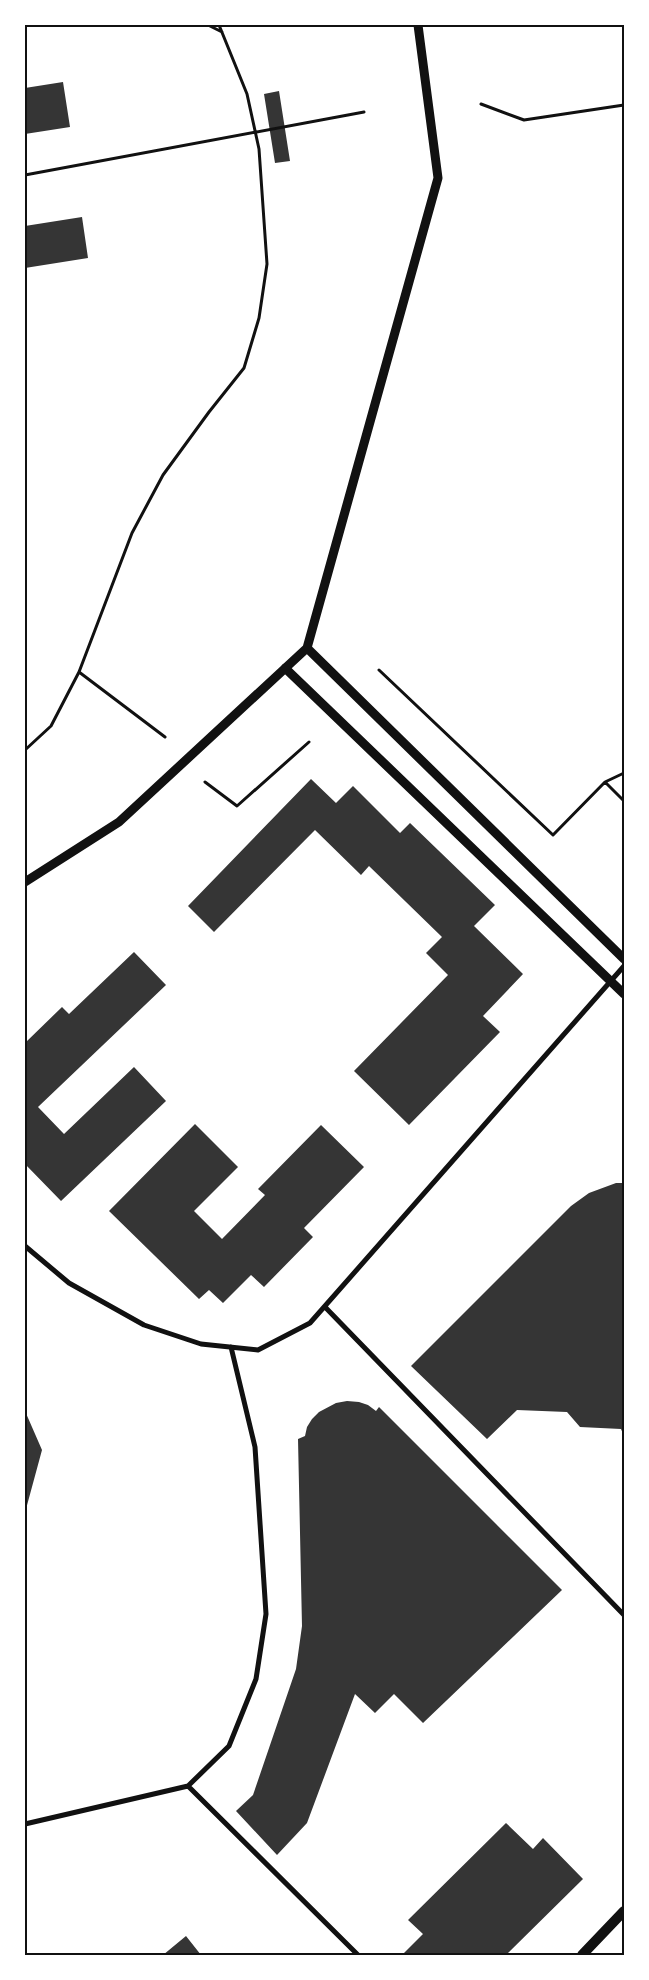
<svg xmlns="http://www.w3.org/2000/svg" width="649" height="1980" font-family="'Fira Sans',sans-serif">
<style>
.building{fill:#353535}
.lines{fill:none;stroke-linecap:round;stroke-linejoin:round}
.path{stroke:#111;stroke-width:3}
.minor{stroke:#111;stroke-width:5}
.tertiary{stroke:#111;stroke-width:9}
.secondary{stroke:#111;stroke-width:10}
.neatline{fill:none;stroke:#111;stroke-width:2}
</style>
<rect width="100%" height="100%" fill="#fff"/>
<path class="building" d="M63,82L70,127L25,134V88Z
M279,91L290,161L275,163L264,94Z
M82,217L88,258L25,268V226Z
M311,779L336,803L353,786L400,833L410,823L495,905L474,926L523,974L483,1016L500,1032L409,1125L354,1071L448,975L426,953L442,937L369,866L361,875L315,830L214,932L188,906Z
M134,952L166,985L38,1107L64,1134L134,1067L166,1101L61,1201L25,1164V1043L62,1007L69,1014Z
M195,1124L238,1167L194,1211L222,1239L265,1195L258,1189L321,1125L364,1167L304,1228L313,1237L264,1287L251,1275L223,1303L209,1290L199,1299L109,1211Z
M616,1183H624V1436L621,1429L580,1427L567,1412L517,1410L487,1439L411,1366L571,1206L589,1193Z
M347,1401L359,1402L368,1405L376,1411L379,1407L562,1590L423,1723L394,1694L375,1713L355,1694L307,1823L277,1855L236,1811L253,1795L296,1669L302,1626L298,1439L305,1436L307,1427L312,1419L319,1412L336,1403Z
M25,1411L42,1450L26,1509H25Z
M506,1823L533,1849L543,1838L583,1879L506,1955H402L423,1934L408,1920Z
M186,1936L201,1955H163Z"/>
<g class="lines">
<path class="path" d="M208,25L222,32
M481,104L524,120L624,105
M25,175L364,112
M379,670L553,835L605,782L624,773
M79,672L165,737
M25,750L51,726L79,672L132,533L163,475L209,412L244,368L259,318L267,264L259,149L247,94L219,25
M205,782L237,806L309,742
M605,782L624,801"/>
<path class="minor" d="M25,1246L69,1283L144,1325L201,1344L258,1350L310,1323L624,966
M325,1307L624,1615
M188,1786L358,1955
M25,1824L188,1786L229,1746L256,1679L266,1614L255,1447L231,1347"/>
<path class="tertiary" d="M307,648L438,178L418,25
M307,648L624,959
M285,668L624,994
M25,882L119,822L307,648"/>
<path class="secondary" d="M582,1955L624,1911"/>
</g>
<rect width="649" height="1980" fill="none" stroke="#ffffff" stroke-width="52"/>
<rect x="26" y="26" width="597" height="1928" class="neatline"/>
</svg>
